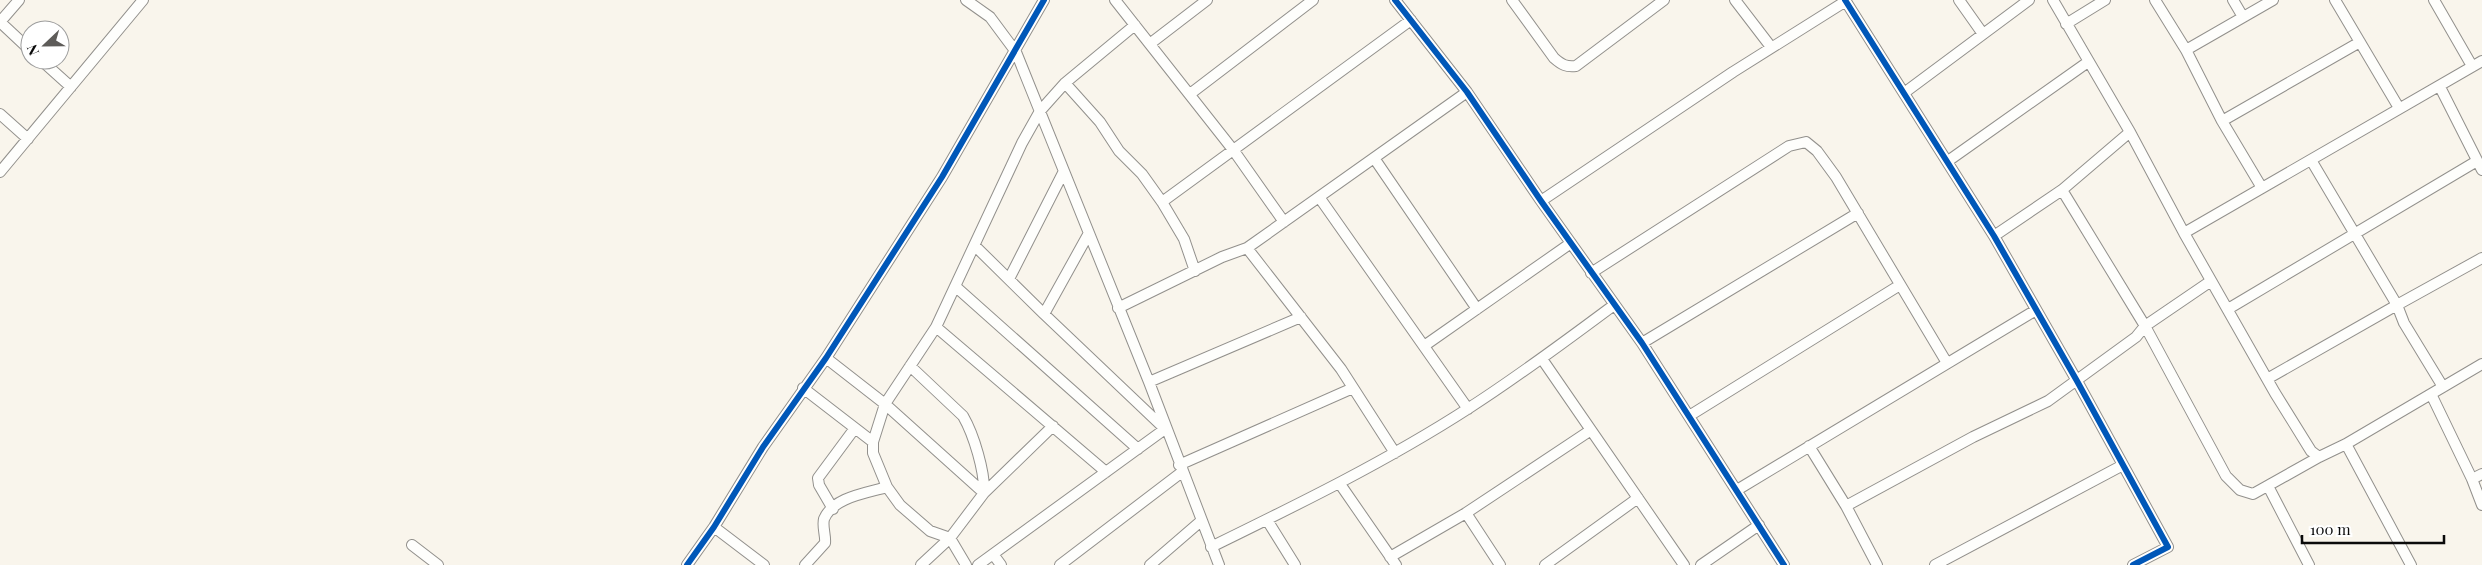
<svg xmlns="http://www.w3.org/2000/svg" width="2482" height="565" font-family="'Playfair Display',serif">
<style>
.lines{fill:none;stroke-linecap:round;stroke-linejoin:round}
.street-casing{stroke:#92908c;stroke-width:12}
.street{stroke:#fefefc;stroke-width:10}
.cycleway-casing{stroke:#fff;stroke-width:9}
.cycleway{stroke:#0057b8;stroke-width:6}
</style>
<rect width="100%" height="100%" fill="#f9f5ec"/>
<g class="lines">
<g class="street-casing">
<path id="street" d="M966,0L990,17L1016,52L1149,382L1219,565
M1115,0L1234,151L1284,222
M1395,0L1467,92L1541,201L1642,343L1784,565
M1512,0L1554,58C1562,65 1566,67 1576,66L1664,0
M1735,0L1771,47
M1845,0L1994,236L2077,381L2168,547L2133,565
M1959,0L1983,34
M2053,0L2130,132L2184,233L2275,393L2311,451L2319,457
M2155,0L2186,50L2222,121L2262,188
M2233,0L2243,17
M2335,0L2399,108
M2434,0L2472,66
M0,22L30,50
M0,22L19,0
M2066,24L2105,0
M1151,43L1207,0
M2186,50L2273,0
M41,60L71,87
M1065,83L1100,122L1119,151L1142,174L1162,202L1184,239L1195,271
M2440,87L2482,170
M1904,93L2029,0
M1190,94L1313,0
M0,114L28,139
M2222,121L2360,42
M1374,158L1477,309
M1948,161L2088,62
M0,172L143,0
M2062,190L2145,326L2226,476L2240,490L2253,494L2319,457L2346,444L2482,364
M1319,197L1468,409
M1541,201L1733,72L1846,1
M1162,202L1411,20
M2184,233L2482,61
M1994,236L2062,190L2130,132
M975,246L1044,314
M1247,248L1341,369L1395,453
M1591,273L1789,146L1806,142L1817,151L1836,177L1947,363
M1009,279L1064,171
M956,287L1138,449
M1118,308L1222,257L1247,248L1467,92
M2228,309L2477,161
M936,327L1106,472
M1642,343L1858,213
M1424,346L1571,243
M826,358L885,404L984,493
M1542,359L1684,565
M910,366L963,416C974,435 985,472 984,493
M2267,379L2397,305L2311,160
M1149,382L1301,317
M2443,387L2404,323L2397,305L2482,258
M803,388L873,442
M2431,394L2472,479L2482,474
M1689,416L1900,285
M2346,444L2411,565
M1809,446L1846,506
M1179,465L1353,388
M2472,479L2482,505
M1340,484L1396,565
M2268,486L2309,565
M1737,490L2036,310
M833,509L819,485L818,478L855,428
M1466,513L1500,565
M1267,520L1295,565
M714,527L764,565
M412,545L438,565
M1211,547C1299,504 1387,461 1469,408C1519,376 1567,340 1614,305
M993,554L1001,565
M1390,557L1466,513L1591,430
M687,565L714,527L763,447L826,358L942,177L1044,0
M805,565L825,543C826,536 822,527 824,519C833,497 867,493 887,487
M921,565L950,538L984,493L1053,426
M966,565L950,538L930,531L900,505L887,487L873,453V442L885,404L936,327L1022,143L1040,111L1065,83L1135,25
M978,565L1165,429L1044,314L1089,233
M1060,565L1182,472
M1150,565L1201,521
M1545,565L1638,498
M1701,565L1759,525
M1877,565L1846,506L1973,437L2048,401L2136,337L2145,326L2211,281
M1935,565L2123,465"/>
</g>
<use href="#street" class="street"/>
<g class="cycleway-casing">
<path id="cycleway" d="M1395,0L1467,92L1541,201L1642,343L1784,565
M1845,0L1994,236L2077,381L2168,547L2133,565
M687,565L714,527L763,447L826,358L942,177L1044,0"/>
</g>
<use href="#cycleway" class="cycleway"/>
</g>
<g transform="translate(45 45) rotate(248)"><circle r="24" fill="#ffffff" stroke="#9d9d9d"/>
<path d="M0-4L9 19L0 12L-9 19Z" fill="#5e5c59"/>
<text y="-8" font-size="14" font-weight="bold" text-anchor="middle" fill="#0a0a0a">N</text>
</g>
<path d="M2302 535v8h142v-8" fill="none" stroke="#0a0a0a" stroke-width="2.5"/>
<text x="2310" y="535" font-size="15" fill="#0a0a0a" stroke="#ffffff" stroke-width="4" paint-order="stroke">100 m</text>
</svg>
